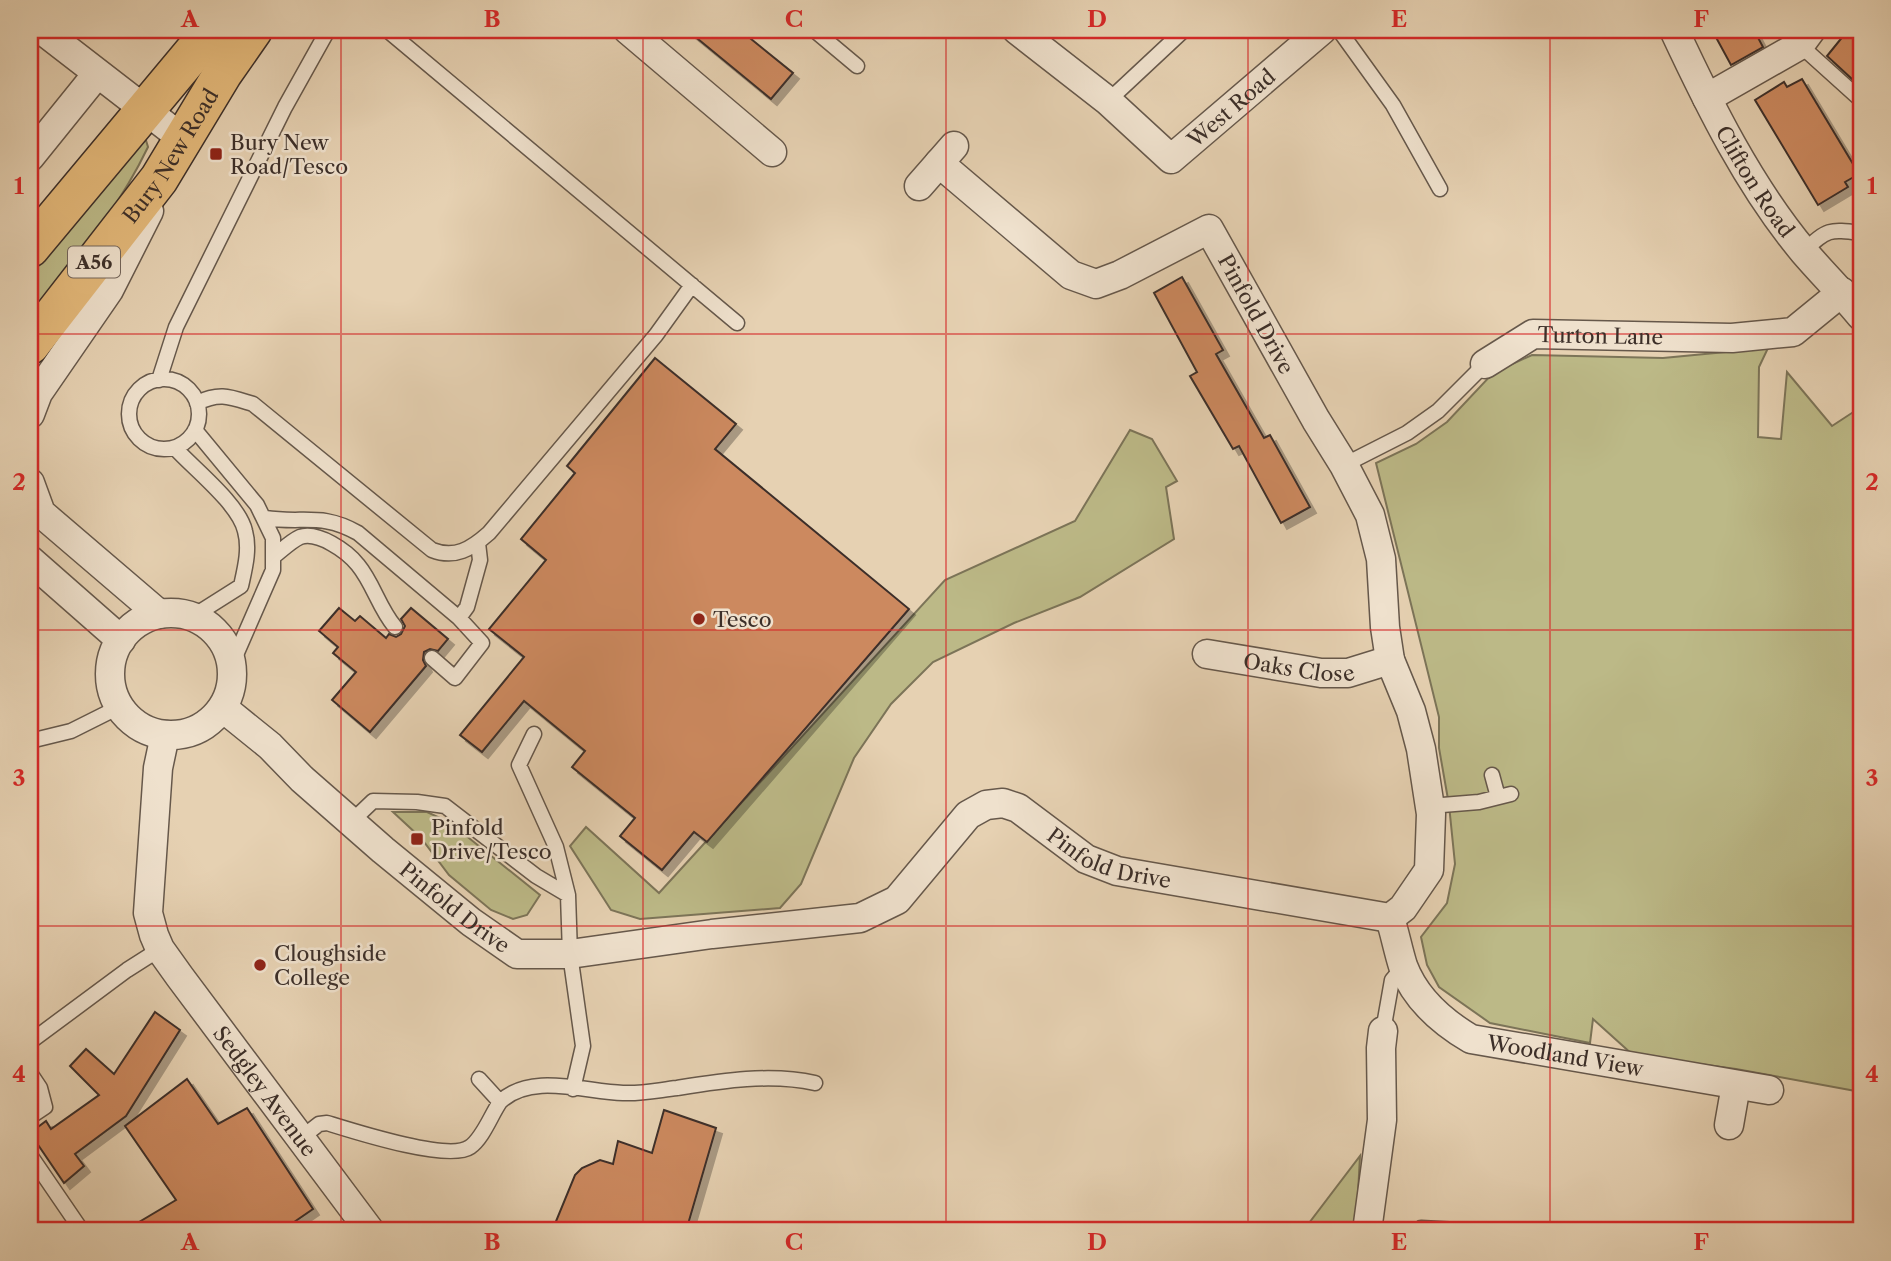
<svg xmlns="http://www.w3.org/2000/svg" width="1891" height="1261" font-family="'Libre Caslon Text',serif">
<style>
.green{fill:#bcb987;stroke:#7c7458;stroke-width:2}
.building{fill:#cc895f;stroke:#3c2f29;stroke-width:2;filter:url(#shadow)}
.lines{fill:none;stroke-linecap:round;stroke-linejoin:round}
.service-casing{stroke:#66584b;stroke-width:17}
.minor-casing{stroke:#66584b;stroke-width:31}
.trunk-casing{stroke:#3c2f29;stroke-width:41}
.service{stroke:#efe1cd;stroke-width:14}
.minor{stroke:#efe1cd;stroke-width:28}
.trunk{stroke:#e3b879;stroke-width:38}
.grid{fill:none;stroke:#d62828;stroke-width:2;stroke-opacity:0.55}
.poi-dot{fill:#8f2418;stroke:#efe1cd;stroke-width:2.5}
.labels{text-anchor:middle;dominant-baseline:central;stroke-width:5;stroke-linejoin:round;paint-order:stroke}
.shield{fill:#efe1cd;stroke:#72645a;stroke-width:2}
.shield-label{font-size:19px;font-weight:bold;fill:#3c2f29}
.street-label{font-size:21px;fill:#3c2f29;stroke:#efe1cd}
.poi-label{font-size:21px;fill:#3c2f29;stroke:#efe1cd;text-anchor:start}
.neatline{fill:none;stroke:#d62828;stroke-width:2.5}
.grid-label{font-size:23px;text-anchor:middle;font-weight:bold;fill:#d62828}
</style>
<defs>
<filter id="shadow"><feDropShadow dx="6" dy="6" stdDeviation="0" flood-color="#0004"/></filter>
</defs>
<rect width="100%" height="100%" fill="#e6d1b2"/>
<filter id="stains"><feTurbulence type="fractalNoise" baseFrequency=".00286" numOctaves="4"/><feColorMatrix values="0 0 0 0 .2 0 0 0 0 .09 0 0 0 0 .02 0 0 0 .5 -.17"/></filter>
<radialGradient id="worn" r=".72"><stop offset=".6" stop-color="#630" stop-opacity="0"/><stop offset="1" stop-color="#630" stop-opacity=".3"/></radialGradient>
<path class="green" d="M145,137L148,147C118,210 72,265 30,320V275Z
M1768,348L1759,367L1758,437L1781,439L1787,372L1832,426L1861,407V1092L1736,1069L1633,1055L1593,1019L1590,1043L1490,1023L1439,987L1427,965L1421,937L1447,903L1455,864L1449,805L1439,748V717L1376,463L1416,444L1447,422L1493,373L1532,355L1663,358Z
M1130,430L1152,439L1177,481L1166,487L1174,539L1080,597L1014,623L933,662L891,704L854,758L801,884L780,908L640,919L611,910L570,846L586,827L659,893L945,580L1075,521Z
M393,812H427L449,822L540,895L527,915L513,919L491,910L449,875L421,838Z
M1360,1156L1356,1231H1303Z"/>
<path class="building" d="M687,30H740L793,73L771,99Z
M1712,30H1754L1763,47L1731,65Z
M1848,30H1861V68L1852,79L1827,56Z
M1802,79L1859,174L1845,182L1848,187L1818,205L1755,100L1784,82L1787,87Z
M1182,277L1223,350L1216,354L1264,438L1270,435L1310,507L1281,523L1239,446L1233,449L1190,376L1197,372L1154,293Z
M655,358L736,424L715,449L909,609L707,842L694,832L662,870L620,836L635,818L572,767L585,751L524,701L482,752L460,735L524,657L489,629L546,560L521,539L575,473L567,466Z
M339,608L355,621L360,616L386,638L389,634L396,637L401,634L405,626L401,619L411,608L448,639L438,651L430,649L424,652L423,660L426,666L370,732L332,700L356,672L333,653L338,647L319,631Z
M155,1012L180,1030L126,1116L75,1154L84,1166L64,1183L30,1133L46,1121L51,1129L99,1095L70,1066L86,1049L114,1074Z
M187,1079L218,1124L247,1108L313,1209L281,1231H124L176,1200L125,1126Z
M664,1110L716,1128L686,1231H552L575,1175L582,1168L600,1160L613,1164L618,1141L652,1153Z"/>
<g class="lines">
<g class="service-casing">
<path id="service" d="M387,30L737,323
M814,30L857,66
M1339,30L1393,105L1440,189
M1792,30L1800,45L1861,100
M1108,101L1184,30
M1804,251C1828,229 1828,229 1861,233
M129 414a35 35 0 1 1 70 0a35 35 0 1 1-70 0Z
M159,380L176,327L285,107L328,30
M197,403C220,392 230,397 253,404L432,550C455,559 471,549 489,533L656,335L692,285
M195,430L257,505L273,538V570L232,664
M175,448C194,469 239,504 245,531C250,549 245,568 241,586L192,617
M1344,465L1407,433L1438,411L1485,364
M265,518C303,524 321,512 358,533L459,618L482,643L455,678L432,658
M273,557C281,551 291,541 300,537C318,531 347,551 358,565C373,583 379,608 395,627
M459,618L467,607L480,560L478,543
M534,734L519,765L556,847L568,895L570,954L583,1046L573,1089
M30,741L71,731L119,707
M1492,775L1498,797
M1430,806L1479,802L1511,794
M351,822L373,801L417,802L445,806L536,876L568,895
M1383,1031L1392,980L1403,967
M30,1042L127,970L160,949
M30,1073L40,1088L45,1107L30,1117
M500,1102C531,1072 585,1092 623,1093C642,1094 659,1090 677,1088C721,1081 770,1073 815,1083
M301,1138L319,1124L327,1123C353,1131 449,1162 470,1147C483,1138 491,1115 500,1102L479,1079
M30,1155L82,1231
M1421,1231V1228L1477,1231"/>
</g>
<g class="minor-casing">
<g id="minor">
<path d="M42,30L183,139"/>
<path d="M628,30L772,152"/>
<path id="s1" d="M1017,30L1108,101L1171,159L1322,30"/>
<path id="s2" d="M1674,30C1710,107 1749,186 1804,252C1823,274 1843,294 1861,316"/>
<path d="M1707,98L1800,45L1811,30"/>
<path d="M30,157L97,74"/>
<path d="M919,186L954,146"/>
<path id="s3" d="M1485,364L1533,334L1732,338L1793,332L1842,292"/>
<path d="M30,414L38,393L109,290L149,211"/>
<path d="M30,483L41,513L159,614"/>
<path d="M30,560L121,640"/>
<circle cx="171" cy="674" r="61"/>
<path id="s4" d="M1207,654L1321,673H1348L1390,660"/>
<path id="s5" d="M223,708L270,746L302,779L383,850L471,922L517,954H570L712,934L860,918L897,900L968,815L986,805L1003,803L1018,808L1086,859L1117,871L1390,918L1403,908L1429,870L1431,814L1421,749L1411,711L1390,660L1385,627L1381,559L1370,515L1344,465L1316,420L1209,229L1120,275L1096,284L1071,275L939,163"/>
<path id="s6" d="M165,735L158,768L148,913L154,935L160,949L180,977L370,1231"/>
<path id="s7" d="M1390,918C1395,934 1398,950 1403,966C1415,998 1442,1022 1471,1039L1769,1090"/>
<path d="M1729,1125L1736,1085"/>
<path d="M1367,1231L1382,1120L1381,1048L1383,1031"/>
</g>
</g>
<g class="trunk-casing">
<g id="trunk">
<path d="M30,248L212,30"/>
<path id="s8" d="M30,345L159,179L223,73L253,30"/>
</g>
</g>
<use href="#service" class="service"/>
<use href="#minor" class="minor"/>
<use href="#trunk" class="trunk"/>
</g>
<path class="grid" d="M341,30V1231M643,30V1231M946,30V1231M1248,30V1231M1550,30V1231M30,334H1861M30,630H1861M30,926H1861"/>
<g class="poi-dot">
<rect x="209" y="147" width="14" height="14" rx="3.5"/>
<circle cx="699" cy="619" r="7"/>
<rect x="410" y="832" width="14" height="14" rx="3.5"/>
<circle cx="260" cy="965" r="7"/>
</g>
<g class="labels">
<rect class="shield" x="68" y="246.5" width="52" height="31" rx="5"/>
<g class="shield-label">
<text x="94" y="262">A56</text>
</g>
<g class="street-label">
<text stroke="none"><textPath href="#s1" startOffset="280">West Road</textPath></text>
<text stroke="none"><textPath href="#s8" startOffset="236">Bury New Road</textPath></text>
<text stroke="none"><textPath href="#s2" startOffset="172">Clifton Road</textPath></text>
<text transform="translate(1256 314) rotate(61)">Pinfold Drive</text>
<text stroke="none"><textPath href="#s3" startOffset="124">Turton Lane</textPath></text>
<text stroke="none"><textPath href="#s4" startOffset="93">Oaks Close</textPath></text>
<text stroke="none"><textPath href="#s5" startOffset="1041">Pinfold Drive</textPath></text>
<text stroke="none"><textPath href="#s5" startOffset="306">Pinfold Drive</textPath></text>
<text stroke="none"><textPath href="#s7" startOffset="247">Woodland View</textPath></text>
<text stroke="none"><textPath href="#s6" startOffset="394">Sedgley Avenue</textPath></text>
</g>
<g class="poi-label">
<text x="230" y="142">Bury New<tspan x="230" dy="24">Road/Tesco</tspan></text>
<text x="713" y="619">Tesco</text>
<text x="431" y="827">Pinfold<tspan x="431" dy="24">Drive/Tesco</tspan></text>
<text x="274" y="953">Cloughside<tspan x="274" dy="24">College</tspan></text>
</g>
</g>
<rect width="1891" height="1261" fill="none" stroke="#e6d1b2" stroke-width="77"/>
<rect x="38" y="38" width="1815" height="1184" class="neatline"/>
<g class="grid-label">
<text x="190" y="27">A</text>
<text x="492" y="27">B</text>
<text x="794" y="27">C</text>
<text x="1097" y="27">D</text>
<text x="1399" y="27">E</text>
<text x="1701" y="27">F</text>
<text x="19" y="194">1</text>
<text x="1872" y="194">1</text>
<text x="19" y="490">2</text>
<text x="1872" y="490">2</text>
<text x="19" y="786">3</text>
<text x="1872" y="786">3</text>
<text x="19" y="1082">4</text>
<text x="1872" y="1082">4</text>
<text x="190" y="1250">A</text>
<text x="492" y="1250">B</text>
<text x="794" y="1250">C</text>
<text x="1097" y="1250">D</text>
<text x="1399" y="1250">E</text>
<text x="1701" y="1250">F</text>
</g>
<rect width="100%" height="100%" filter="url(#stains)"/>
<rect width="100%" height="100%" fill="url(#worn)"/>
</svg>
